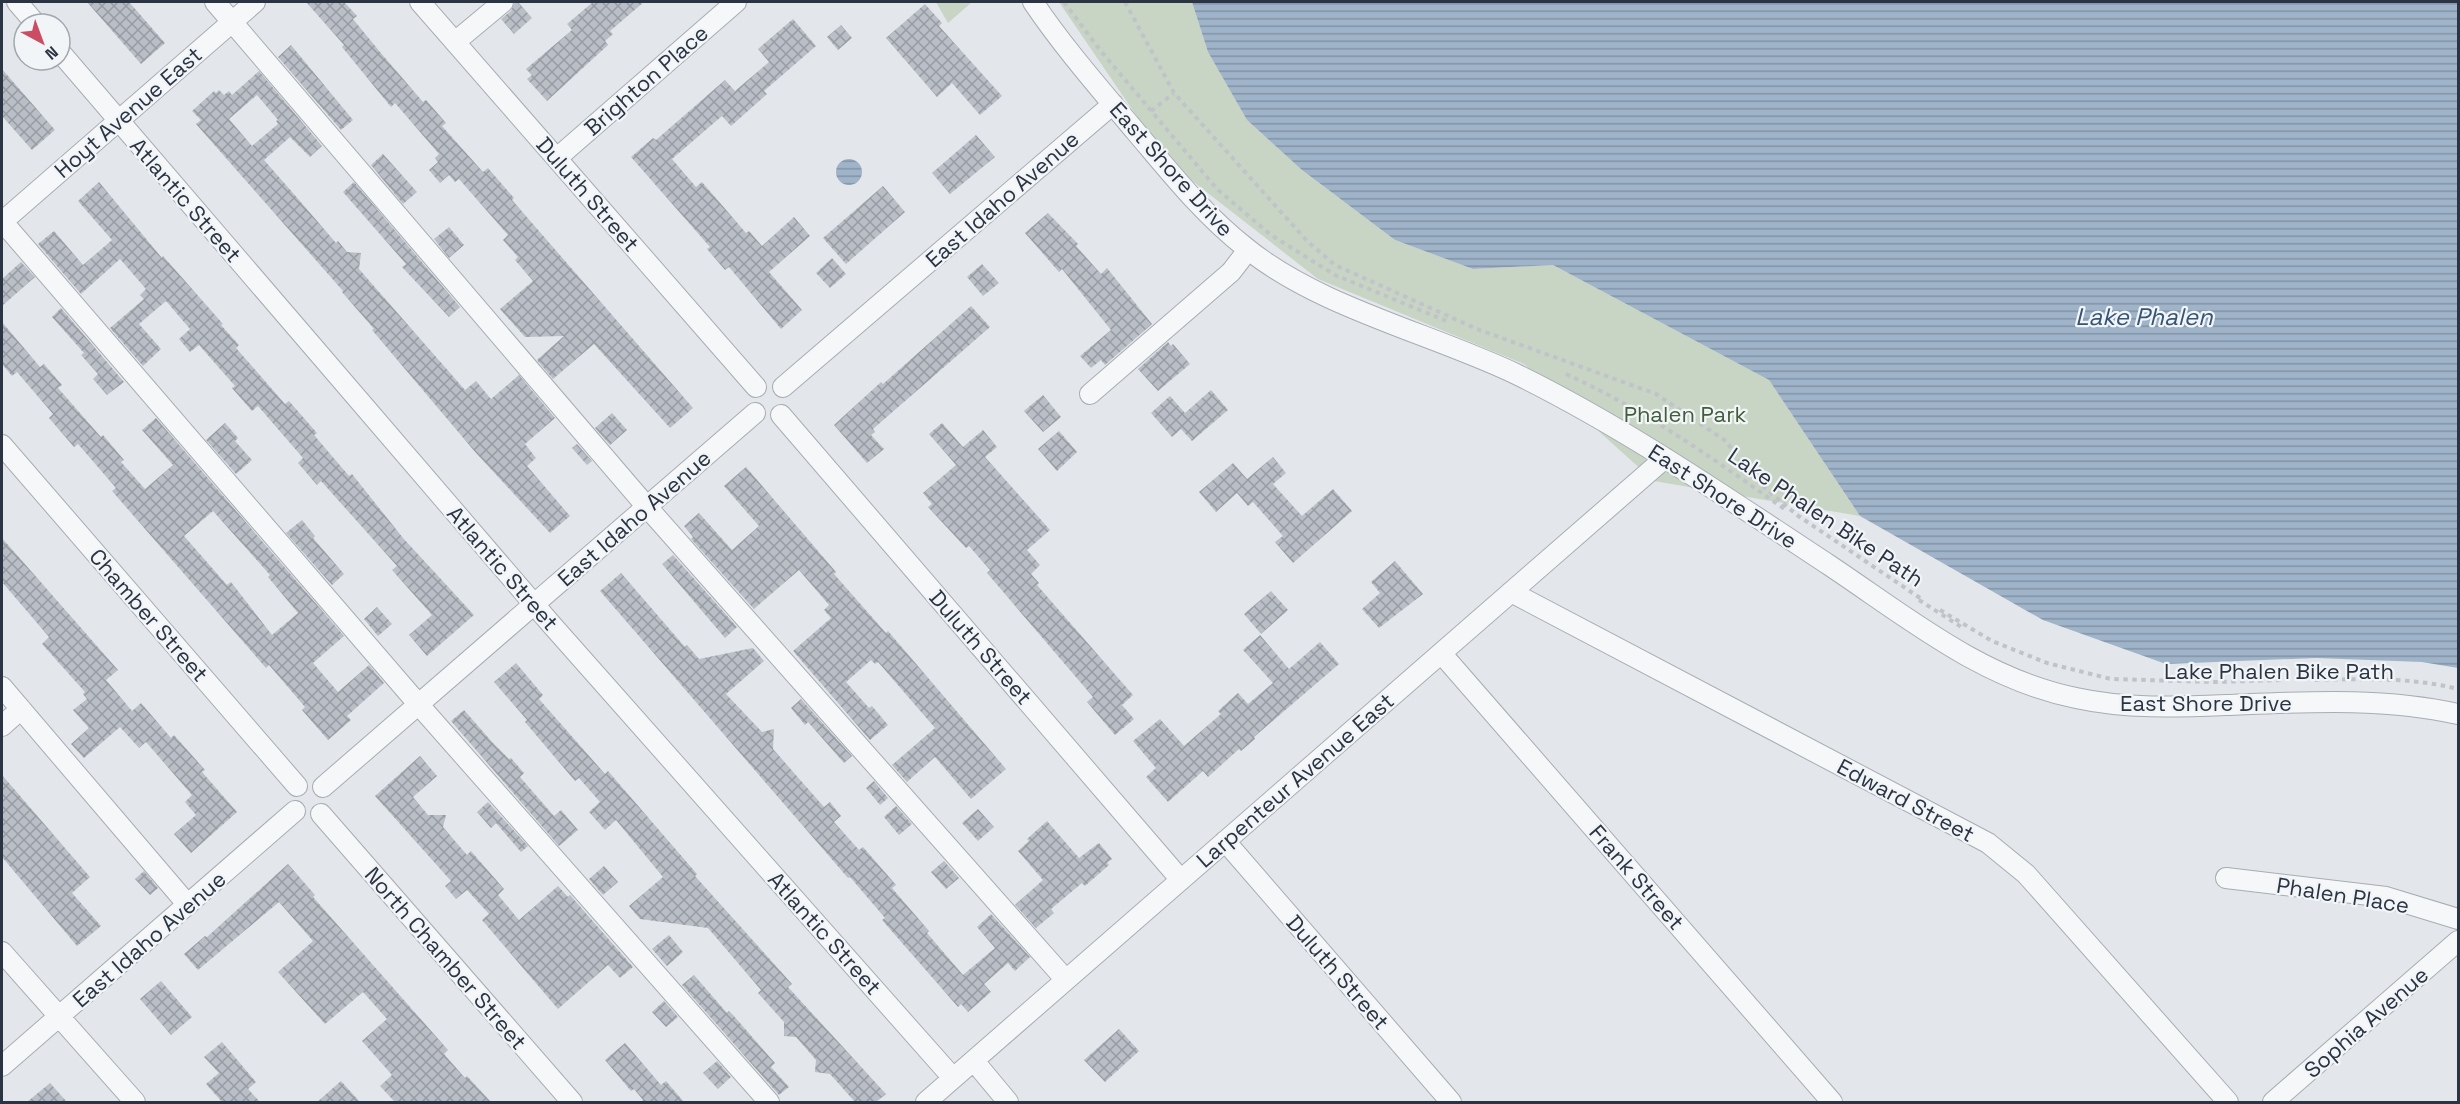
<svg xmlns="http://www.w3.org/2000/svg" width="2460" height="1104" font-family="'Space Grotesk',sans-serif">
<style>
.park{fill:#c8d4c4}
.water{fill:url(#water-rules)}
.building{fill:url(#building-cross-hatch);fill-rule:evenodd}
.lines{fill:none;stroke-linecap:round;stroke-linejoin:round}
.minor-casing{stroke:#a8adb4;stroke-width:22}
.path{stroke:#c0c4c9;stroke-width:4;stroke-dasharray:4.5 4.5;stroke-linecap:butt}
.minor{stroke:#f5f7f9;stroke-width:20}
.labels{text-anchor:middle;dominant-baseline:central;stroke-width:4.5;stroke-linejoin:round;paint-order:stroke}
.street-label{font-size:22px;fill:#2b3442;stroke:#f2f5f8}
.park-label{font-size:22px;fill:#415d39;stroke:#f2f5f8}
.water-label{font-size:24px;font-style:italic;fill:#365475;stroke:#f2f5f8}
</style>
<defs>
<pattern id="water-rules" width="6" height="5" patternUnits="userSpaceOnUse" patternTransform="scale(1.5)"><rect width="6" height="5" fill="#9fb4c9"/><path d="M0 2.5h6" fill="none" stroke="#8293a5"/></pattern>
<pattern id="building-cross-hatch" width="8" height="8" patternUnits="userSpaceOnUse" patternTransform="scale(1.5)"><rect width="8" height="8" fill="#babfc7"/><path d="M0 0l8 8M0 8l8-8" fill="none" stroke="#979ca3"/></pattern>
</defs>
<rect width="100%" height="100%" fill="#e3e6ea"/>
<path class="park" d="M936,2H972L948,23Z
M1059,2H1192L1208,52L1247,120L1302,170L1395,240L1473,269L1553,265L1769,380L1860,516L1654,481L1524,364L1318,279L1168,162Z"/>
<path class="water" d="M1192,2H2458V668L2422,662L2316,658L2166,664L2043,620L1860,516L1769,380L1553,265L1473,269L1395,240L1302,170L1247,120L1208,52Z
M836 172a13 13 0 1 1 26 0a13 13 0 1 1-26 0Z"/>
<path class="building" d="M87,2H129L165,43L141,64Z
M306,2H344L357,16L353,19L380,52L423,102L426,100L446,123L442,126L483,172L488,168L514,198L512,200L693,408L670,428L594,344L553,379L537,360L564,336L525,337L500,309L533,281L515,260L518,257L503,240L508,235L459,179L455,182L449,175L440,183L429,170L438,162L435,158L439,154L395,103L391,107L342,47L344,45Z
M515,2H518L532,18L514,34L501,19L511,11Z
M593,2H644L610,31L613,34L605,41L608,45L547,101L527,79L532,75L526,69L572,30L567,24Z
M925,4L942,23L939,26L1002,96L980,115L952,83L937,97L886,38Z
M793,19L816,46L764,91L767,94L731,126L722,116L672,159L696,187L702,182L746,233L749,231L762,246L794,217L810,236L769,272L802,310L781,329L729,267L725,270L707,249L710,247L631,157L653,138L656,140L725,80L735,91L769,62L758,49Z
M841,25L852,38L838,50L827,37Z
M291,45L353,120L341,130L278,57Z
M2,69L55,130L32,150L2,116Z
M259,71L322,146L310,157L290,137L264,160L293,193L336,243L338,241L347,252L361,253L359,269L465,390L476,381L491,399L519,375L555,418L525,444L536,458L527,466L570,516L550,533L476,453L372,330L374,329L342,292L343,291L196,124L201,120L192,111L214,91L216,93L219,90L224,95L229,91L232,95ZM257,95L278,120L276,121L278,124L252,146L229,119Z
M976,135L995,157L950,194L932,173Z
M383,154L417,192L403,204L371,165Z
M99,182L162,258L163,256L223,324L221,325L239,345L236,348L285,404L289,401L317,433L314,435L349,476L352,474L403,538L474,615L427,656L409,635L432,615L392,570L397,566L321,481L317,485L298,463L303,458L258,406L252,411L232,388L235,386L199,345L190,352L179,339L190,329L166,301L139,324L161,349L143,366L110,328L144,299L140,295L146,289L120,259L81,294L38,244L54,231L83,265L112,240L78,201Z
M354,182L460,307L449,317L402,267L406,264L343,192Z
M883,186L905,212L846,264L823,238Z
M1048,213L1078,244L1076,246L1101,274L1107,268L1152,324L1105,365L1101,360L1091,368L1080,356L1111,330L1062,269L1059,272L1025,233Z
M449,227L464,245L449,258L434,239Z
M832,258L846,274L830,288L816,273Z
M21,262L35,277L2,306V279Z
M982,264L999,283L983,296L967,277Z
M971,306L990,327L873,429L875,432L871,435L884,449L867,463L834,425L881,382L883,384Z
M61,308L124,382L107,395L93,379L98,374L81,355L84,353L52,317Z
M2,322L40,367L44,364L62,385L58,388L101,437L103,435L124,460L121,462L145,489L173,465L142,430L156,418L344,636L313,663L338,692L369,665L384,683L347,716L351,720L328,740L302,710L305,707L269,665L266,668L112,491L116,488L78,444L74,447L49,418L53,414L17,372L12,376L2,364ZM213,511L270,575L268,577L298,613L272,635L231,582L227,585L184,536Z
M1168,342L1171,346L1173,344L1190,364L1158,391L1138,369Z
M1211,390L1228,410L1192,441L1181,429L1172,437L1151,413L1170,396L1185,413Z
M1043,395L1061,417L1043,432L1024,411Z
M612,413L627,430L610,445L595,428Z
M225,423L238,438L235,441L252,460L236,474L206,440Z
M942,423L963,447L983,430L997,447L985,457L1050,530L1027,550L1040,565L1031,574L1039,583L1037,585L1133,695L1122,705L1134,719L1115,735L1087,702L1093,697L987,573L990,570L969,546L966,548L928,507L932,504L923,493L956,465L929,434Z
M1059,431L1077,452L1057,471L1038,449Z
M577,444L592,461L587,465L572,448Z
M1273,457L1286,473L1273,484L1302,516L1333,489L1352,511L1293,563L1275,542L1283,536L1253,502L1248,506L1237,493L1216,512L1199,492L1233,463L1247,479Z
M746,467L836,572L834,574L886,633L888,631L1006,769L971,799L935,757L907,782L892,765L935,728L878,662L875,664L871,660L846,682L869,708L872,706L888,725L870,740L793,651L831,618L824,610L829,605L799,570L754,609L691,539L693,537L684,526L699,513L732,550L759,526L724,486Z
M302,520L315,536L313,538L344,574L332,585L286,533Z
M2,538L118,670L106,680L132,711L141,703L171,738L174,735L205,770L202,772L237,812L191,853L174,834L196,815L185,802L192,795L146,742L139,748L120,727L84,758L71,744L89,728L73,710L87,699L83,694L85,692L42,644L49,637L2,582Z
M673,555L737,627L725,638L662,564Z
M1395,561L1423,594L1379,628L1362,609L1380,593L1371,582Z
M621,573L685,647L687,645L699,659L753,648L764,661L726,694L762,732L774,729L773,749L824,807L830,802L841,816L834,822L859,850L863,847L896,885L892,888L929,931L927,933L963,975L995,948L977,927L991,914L1030,957L1015,971L1008,963L984,984L991,992L968,1012L961,1004L958,1007L882,920L885,918L850,877L848,878L600,591Z
M1271,591L1288,610L1261,634L1244,614Z
M377,607L392,624L378,636L364,619Z
M1260,635L1289,669L1320,642L1339,664L1254,737L1255,739L1241,751L1239,749L1208,777L1203,771L1168,802L1146,777L1156,768L1133,741L1160,719L1184,746L1221,714L1218,711L1238,693L1248,704L1273,683L1243,650Z
M516,663L543,695L539,699L605,774L608,771L697,874L695,876L792,984L788,987L886,1094L876,1102H855L830,1074L815,1072L816,1060L796,1037L784,1036V1022L758,993L761,990L708,928L640,919L629,906L663,877L616,820L605,830L589,812L600,802L579,778L575,781L525,722L527,720L494,682Z
M801,699L852,756L844,763L808,722L805,725L791,708Z
M464,710L493,743L509,759L511,758L524,773L520,777L554,816L561,810L578,830L559,846L451,721Z
M420,756L437,776L413,797L428,815H446L443,827L467,855L471,851L504,889L498,895L519,920L558,886L568,897L570,895L633,967L620,978L608,965L558,1009L482,920L489,914L467,890L456,899L445,886L451,881L375,796Z
M2,775L90,877L72,893L101,926L77,946L2,857Z
M874,781L888,798L880,805L866,788Z
M488,802L528,846L521,852L496,823L491,828L477,812Z
M896,806L912,824L899,835L884,817Z
M978,809L994,827L978,841L962,823Z
M1047,821L1079,858L1099,843L1112,859L1107,863L1109,865L1085,886L1082,883L1051,909L1054,913L1036,928L1015,905L1043,880L1018,851L1029,841L1027,839Z
M944,861L959,878L946,889L931,872Z
M288,864L315,895L313,897L448,1050L444,1054L465,1078L467,1076L491,1102H395L380,1086L392,1075L362,1041L387,1019L363,992L325,1024L278,972L313,941L279,902L198,970L184,954L205,936L207,937Z
M604,866L618,882L603,895L589,879Z
M144,871L158,888L150,895L135,879Z
M669,935L683,952L667,966L652,949Z
M694,975L727,1013L729,1011L733,1015L775,1063L771,1067L789,1087L779,1095L682,985Z
M161,981L192,1017L171,1035L140,999Z
M664,1001L678,1017L666,1027L652,1012Z
M1119,1029L1139,1051L1105,1082L1084,1060Z
M222,1042L256,1082L248,1089L260,1102H222L206,1084L219,1073L204,1057Z
M625,1043L661,1085L666,1081L684,1102H641L643,1100L634,1089L631,1091L605,1060Z
M717,1061L731,1077L718,1089L703,1073Z
M341,1081L360,1102H317Z
M50,1083L67,1102H27Z"/>
<g class="lines">
<g class="minor-casing">
<path id="minor" d="M17,2L36,24
M215,2L647,507L1066,980
M420,2L756,387
M1033,2C1064,48 1101,90 1136,132C1170,172 1203,214 1245,247C1318,307 1430,333 1516,374C1626,428 1727,498 1829,565C1907,617 1982,679 2076,698C2126,709 2176,707 2226,705C2304,702 2382,697 2458,714
M455,42L503,2
M60,52L551,624L953,1078
M557,158L736,2
M2,221L419,705L769,1102
M2,222L255,2
M783,387L1113,104
M1090,394L1231,272L1248,250
M781,415L1181,880
M2,445L297,786
M1511,592L1988,843L2026,874L2228,1102
M1441,653L1832,1102
M2,687L188,905
M2,726L21,709
M323,787L755,413
M321,814L572,1102
M1225,841L1451,1102
M2226,878L2386,897L2458,919
M2,952L135,1102
M974,1061L1008,1102
M2,1066L295,811
M926,1102L1665,458
M2273,1102L2458,941"/>
</g>
<path class="path" d="M1064,2L1100,50L1217,189L1271,235L1335,275L1449,322
M1125,2L1174,93L1308,242L1335,265L1477,329L1656,394L1726,441L1751,476L1797,515L1923,600
M1151,111L1174,93
M1566,374C1645,410 1715,460 1786,510
M1919,600L1963,628
M1940,610L1992,641L2047,663L2111,679L2215,682L2283,680
M2315,680C2363,679 2411,677 2458,689"/>
<use href="#minor" class="minor"/>
</g>
<g class="labels">
<g class="street-label">
<text transform="translate(646 80) rotate(-41)">Brighton Place</text>
<text transform="translate(128 112) rotate(-41)">Hoyt Avenue East</text>
<text transform="translate(1172 169) rotate(48)">East Shore Drive</text>
<text transform="translate(588 194) rotate(49)">Duluth Street</text>
<text transform="translate(1002 199) rotate(-41)">East Idaho Avenue</text>
<text transform="translate(186 200) rotate(49)">Atlantic Street</text>
<text transform="translate(1723 496) rotate(33)">East Shore Drive</text>
<text transform="translate(1826 517) rotate(34)">Lake Phalen Bike Path</text>
<text transform="translate(634 518) rotate(-41)">East Idaho Avenue</text>
<text transform="translate(503 568) rotate(49)">Atlantic Street</text>
<text transform="translate(149 615) rotate(49)">Chamber Street</text>
<text transform="translate(981 647) rotate(49)">Duluth Street</text>
<text x="2279" y="671">Lake Phalen Bike Path</text>
<text x="2206" y="703">East Shore Drive</text>
<text transform="translate(1295 780) rotate(-41)">Larpenteur Avenue East</text>
<text transform="translate(1906 800) rotate(28)">Edward Street</text>
<text transform="translate(1637 877) rotate(49)">Frank Street</text>
<text transform="translate(2343 895) rotate(9)">Phalen Place</text>
<text transform="translate(825 933) rotate(48)">Atlantic Street</text>
<text transform="translate(149 939) rotate(-41)">East Idaho Avenue</text>
<text transform="translate(446 958) rotate(49)">North Chamber Street</text>
<text transform="translate(1338 972) rotate(49)">Duluth Street</text>
<text transform="translate(2366 1022) rotate(-41)">Sophia Avenue</text>
</g>
<g class="park-label">
<text x="1685" y="414">Phalen Park</text>
</g>
<g class="water-label">
<text x="2144" y="316">Lake Phalen</text>
</g>
</g>
<rect width="2460" height="1104" fill="none" stroke="#2b3442" stroke-width="6"/>
<g transform="translate(42 42) rotate(139)"><circle r="28" fill="#f2f5f8" stroke="#a2a8af" stroke-width="1.5"/>
<path d="M0-4.5L10 22L0 15L-10 22Z" fill="#ca4d63"/>
<text y="-9" font-size="16" font-weight="bold" text-anchor="middle" fill="#2b3442">N</text>
</g>
</svg>
